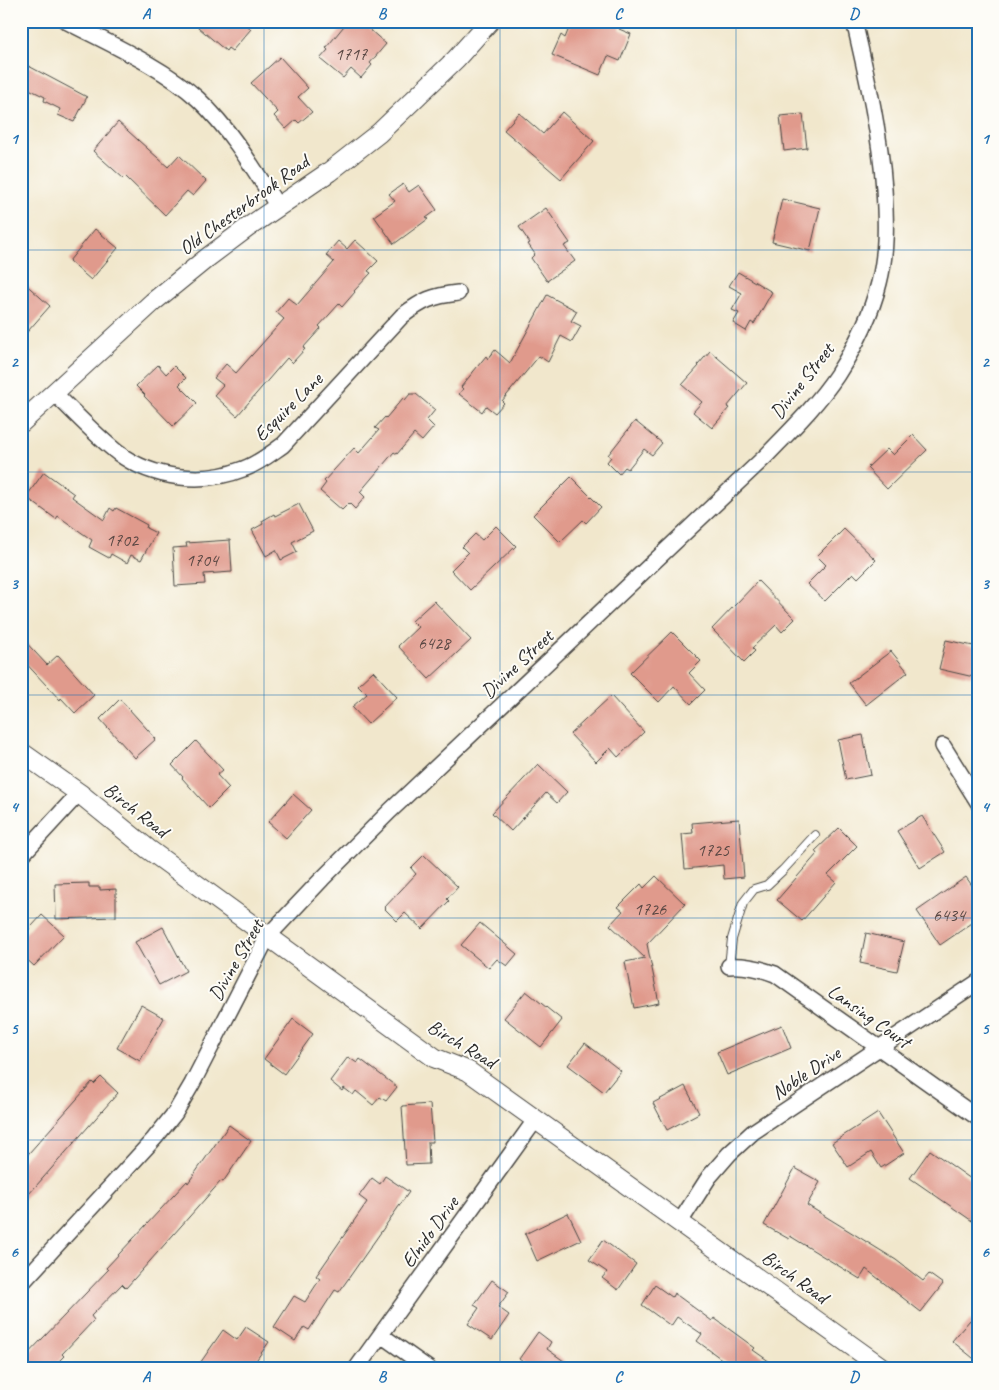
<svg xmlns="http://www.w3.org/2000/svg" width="999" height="1390" font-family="Caveat,sans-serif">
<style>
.building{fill:#e09a8c}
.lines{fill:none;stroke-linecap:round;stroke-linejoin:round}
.service-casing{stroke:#494743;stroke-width:10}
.minor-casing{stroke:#494743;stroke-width:18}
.tertiary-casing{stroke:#494743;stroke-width:21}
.service{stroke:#fff;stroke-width:8}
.minor{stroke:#fff;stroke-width:15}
.tertiary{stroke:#fff;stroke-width:19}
.grid{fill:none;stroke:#1f6fb2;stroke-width:1;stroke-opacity:0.55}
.labels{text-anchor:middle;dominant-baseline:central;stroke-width:4;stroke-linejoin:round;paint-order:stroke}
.number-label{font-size:18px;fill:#584743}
.street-label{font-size:20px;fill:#2b2b2b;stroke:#fdfcf7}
.neatline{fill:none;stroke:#1f6fb2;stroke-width:2}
.grid-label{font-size:16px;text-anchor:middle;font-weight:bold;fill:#1f6fb2}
</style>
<rect width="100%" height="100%" fill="#fdfcf7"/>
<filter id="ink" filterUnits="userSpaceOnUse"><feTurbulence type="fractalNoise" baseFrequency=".02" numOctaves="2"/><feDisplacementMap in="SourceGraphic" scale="10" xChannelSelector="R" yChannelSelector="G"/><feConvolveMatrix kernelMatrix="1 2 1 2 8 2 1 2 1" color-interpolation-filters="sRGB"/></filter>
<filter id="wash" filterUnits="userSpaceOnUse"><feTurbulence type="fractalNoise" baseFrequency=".0096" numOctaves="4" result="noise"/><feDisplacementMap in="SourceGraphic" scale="20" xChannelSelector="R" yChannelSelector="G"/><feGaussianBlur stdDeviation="1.12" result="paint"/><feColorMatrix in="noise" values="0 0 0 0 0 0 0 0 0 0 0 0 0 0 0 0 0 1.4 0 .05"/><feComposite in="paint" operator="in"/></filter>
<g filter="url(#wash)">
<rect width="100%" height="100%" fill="#f1e7cc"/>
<g id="blocks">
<path class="building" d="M191,21H242L251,29L232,51L228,48L226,51Z
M348,21H360L386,44L370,63L372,65L361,78L351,69L343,78L320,59L328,50L326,48Z
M572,21H623L619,29L631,34L620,61L608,56L600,75L552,55L561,35L565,38Z
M280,57L308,88L298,97L312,112L299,123L296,120L286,129L274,116L278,112L251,83Z
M21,62L87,97L74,122L58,115L60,109L44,101L45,97L21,85Z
M562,112L594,141L561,179L504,130L519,113L543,134Z
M803,114L807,148L784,151L780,116Z
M118,122L168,167L179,155L206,181L193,196L187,191L165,215L125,176L123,178L93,151Z
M403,184L409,192L419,185L437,210L426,218L428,219L394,244L374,216L395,201L389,194Z
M782,199L820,208L810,251L772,242Z
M546,208L570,243L564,246L575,261L547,281L531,258L535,254L528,244L530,243L519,227Z
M95,229L118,248L91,280L69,261Z
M355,240L378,261L368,271L371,273L354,291L355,292L342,307L339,304L319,326L321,328L303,348L305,349L292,363L287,358L237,416L214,395L223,385L214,378L226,364L236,373L284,319L276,312L288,298L297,305L334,262L326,255L338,241L347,249Z
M738,272L772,292L754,324L751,322L746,331L733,323L739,313L732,310L742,293L729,286Z
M21,280L50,306L21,339Z
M547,295L577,311L571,321L581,326L572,342L561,336L548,362L539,356L502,401L504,403L495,413L486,406L482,412L459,394L463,389L461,387L486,356L488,359L495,350L510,363Z
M710,351L747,383L727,407L729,408L712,428L693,412L702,402L682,385L699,366L698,365Z
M158,365L166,374L174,366L186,378L179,385L197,403L173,426L144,396L145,395L136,386Z
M410,394H416L435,410L427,420L434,427L422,441L414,434L397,454L394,452L360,492L365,497L355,509L349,503L342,510L320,491L326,483L324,481L354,448L359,453L379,430L375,428L385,417L386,418L403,398L405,400Z
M635,421L662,443L652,455L644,449L628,469L625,467L619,474L607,462L611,457L608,455Z
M913,435L927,450L887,489L867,468L887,449L893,455Z
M44,472L74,494L72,497L104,520L110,508L114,511L116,508L147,525L146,528L156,533L141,560L131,555L127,563L111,554L109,558L89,547L92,540L58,516L56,519L26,497Z
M571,477L601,507L586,523L583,520L560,542L533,515Z
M299,504L313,531L292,542L297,552L281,560L276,550L266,556L252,530L263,524L262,521L274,514L275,516Z
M496,526L516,546L470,590L451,570L468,553L462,547L475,534L482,540Z
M844,529L876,560L858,578L853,573L825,601L807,584L826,565L817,556Z
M230,540L232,572L204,574L205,584L175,586L173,548L187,547L186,543Z
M758,581L795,619L782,632L776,625L752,648L755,651L744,662L712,629Z
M434,601L471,640L429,679L398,646L418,627L412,621Z
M672,632L701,661L689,673L705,690L691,704L674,686L659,702L630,673Z
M21,637L47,665L58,655L94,695L75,713L61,698L60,700L21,658Z
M946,640L978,647V678L939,669Z
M891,651L908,672L866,705L849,683Z
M373,671L397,697L368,724L352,707L367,694L358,685Z
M611,696L644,732L618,757L610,748L596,762L570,734Z
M120,699L156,739L135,758L100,719Z
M863,735L871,775L846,780L838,740Z
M196,741L223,770L217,775L229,788L209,808L182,778L183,777L172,765Z
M538,764L567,792L557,803L546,793L511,831L492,813Z
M293,794L311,810L286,838L268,822Z
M922,816L945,852L920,868L897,831Z
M739,819L744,877L724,879L723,865L685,869L682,834L693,833L692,823Z
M839,828L857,846L828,875L836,882L802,921L777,900L817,854L815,851Z
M424,855L458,887L447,899L449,901L422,929L405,913L397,921L384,908L416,874L411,868Z
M656,876L685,904L647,944L659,1003L634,1008L625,962L645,958L610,925L623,911L618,907L641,884L644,888Z
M966,877L978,894V919L940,945L917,911Z
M89,883V887H100V890L116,889V917L56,919L55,884Z
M42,915L64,935L34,966L21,954V938Z
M480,923L517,954L507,966L497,959L489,968L461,945Z
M163,927L186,971L159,985L135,942Z
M866,933L904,942L897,971L860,963Z
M526,991L562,1020L541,1047L504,1018Z
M141,1005L164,1018L140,1061L117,1048Z
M293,1019L313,1034L284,1074L264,1059Z
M782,1025L791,1048L727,1075L717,1052Z
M585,1043L621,1071L604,1092L568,1065Z
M348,1057L357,1063L360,1059L397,1087L386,1101L380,1097L373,1105L356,1091L353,1095L344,1088L342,1091L330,1081Z
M101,1077L118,1093L21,1203V1162L92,1082L94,1084Z
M685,1086L699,1113L667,1130L653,1103Z
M430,1104L433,1142H428L429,1164L406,1165L402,1106Z
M878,1113L904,1153L881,1168L871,1152L848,1167L832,1143Z
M229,1125L251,1141L223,1182L221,1181L126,1288L122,1284L91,1316L94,1320L62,1354L64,1356L51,1369H21V1361L108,1270L106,1268L187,1181L188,1183Z
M930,1150L978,1184V1225L910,1178Z
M795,1168L820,1182L807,1205L896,1260L923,1281L929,1274L943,1284L921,1312L866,1269L860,1279L790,1236L789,1239L764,1225Z
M385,1176L409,1192L339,1292L335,1290L309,1330L304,1327L295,1341L274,1327L294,1296L305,1302L320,1279L316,1276L367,1202L359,1196L372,1178L380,1184Z
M568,1213L581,1240L537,1261L525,1234Z
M603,1240L636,1264L618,1290L602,1278L607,1272L589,1260Z
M492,1280L509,1292L498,1307L509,1315L492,1340L468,1324L479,1308L474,1305Z
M655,1285L672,1297L674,1293L712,1321L714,1318L755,1348L753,1350L780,1369H735L697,1341L702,1334L677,1317L671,1326L642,1305Z
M970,1320L978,1326V1362L952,1341Z
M246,1327L269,1342L250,1369H196L223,1330L237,1340Z
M538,1332L551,1342L547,1349L575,1369H532L519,1359Z"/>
</g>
</g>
<g filter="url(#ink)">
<use href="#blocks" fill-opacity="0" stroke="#494743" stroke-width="1"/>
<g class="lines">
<g class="service-casing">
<path id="service" d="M729,966L732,939L743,903L754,889L767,885L783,870L815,835"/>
</g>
<g class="minor-casing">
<path id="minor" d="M66,21C108,43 163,67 198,99C231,130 254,169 278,207
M54,393C75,413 95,435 118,453C153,479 203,485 243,469C258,464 270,454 283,445L402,316C423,300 432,296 458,293
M943,746L978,802
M21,856L79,793
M729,966C746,965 759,968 775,974L978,1118
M680,1222L709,1177L729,1154L753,1132L978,982
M21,1284L154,1139L175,1113L192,1084L268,936L322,879L390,811L767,455C791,430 817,405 837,375C855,347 871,315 879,283C887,252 886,220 884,189C880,132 867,77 854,21
M381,1335L429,1369
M356,1369L536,1119"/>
</g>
<g class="tertiary-casing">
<path id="tertiary" d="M21,423L153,302L207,258L247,228L329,172L379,133L456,59L490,21
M21,752L79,793L148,849L435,1058L468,1071L884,1369"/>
</g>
<use href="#service" class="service"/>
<use href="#minor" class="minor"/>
<use href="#tertiary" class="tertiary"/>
</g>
</g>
<path class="grid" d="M264,21V1369M500,21V1369M736,21V1369M21,250H978M21,472H978M21,695H978M21,918H978M21,1140H978"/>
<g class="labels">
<g class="number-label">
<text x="351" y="54">1717</text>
<text x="122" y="540">1702</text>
<text x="202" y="560">1704</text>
<text x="434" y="643">6428</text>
<text x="713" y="850">1725</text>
<text x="650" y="909">1726</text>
<text x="949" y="915">6434</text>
</g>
<g class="street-label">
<text transform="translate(244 205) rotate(-36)">Old Chesterbrook Road</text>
<text transform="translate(802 381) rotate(-52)">Divine Street</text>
<text transform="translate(288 407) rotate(-45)">Esquire Lane</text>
<text transform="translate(517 664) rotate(-43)">Divine Street</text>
<text transform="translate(136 810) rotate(38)">Birch Road</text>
<text transform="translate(236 960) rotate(-60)">Divine Street</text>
<text transform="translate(869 1016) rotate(35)">Lansing Court</text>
<text transform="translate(462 1044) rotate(31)">Birch Road</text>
<text transform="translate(806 1073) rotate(-34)">Noble Drive</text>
<text transform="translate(430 1232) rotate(-54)">Elnido Drive</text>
<text transform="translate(795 1277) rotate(36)">Birch Road</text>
</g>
</g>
<rect width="999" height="1390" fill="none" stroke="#fdfcf7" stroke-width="55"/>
<rect x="28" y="28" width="944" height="1334" class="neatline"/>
<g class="grid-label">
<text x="146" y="19">A</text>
<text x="382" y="19">B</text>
<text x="618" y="19">C</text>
<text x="854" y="19">D</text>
<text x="14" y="144">1</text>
<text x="985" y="144">1</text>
<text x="14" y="367">2</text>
<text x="985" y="367">2</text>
<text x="14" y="589">3</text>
<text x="985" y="589">3</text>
<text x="14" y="812">4</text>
<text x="985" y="812">4</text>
<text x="14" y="1034">5</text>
<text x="985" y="1034">5</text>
<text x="14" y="1257">6</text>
<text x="985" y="1257">6</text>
<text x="146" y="1382">A</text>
<text x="382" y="1382">B</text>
<text x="618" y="1382">C</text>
<text x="854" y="1382">D</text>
</g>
</svg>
